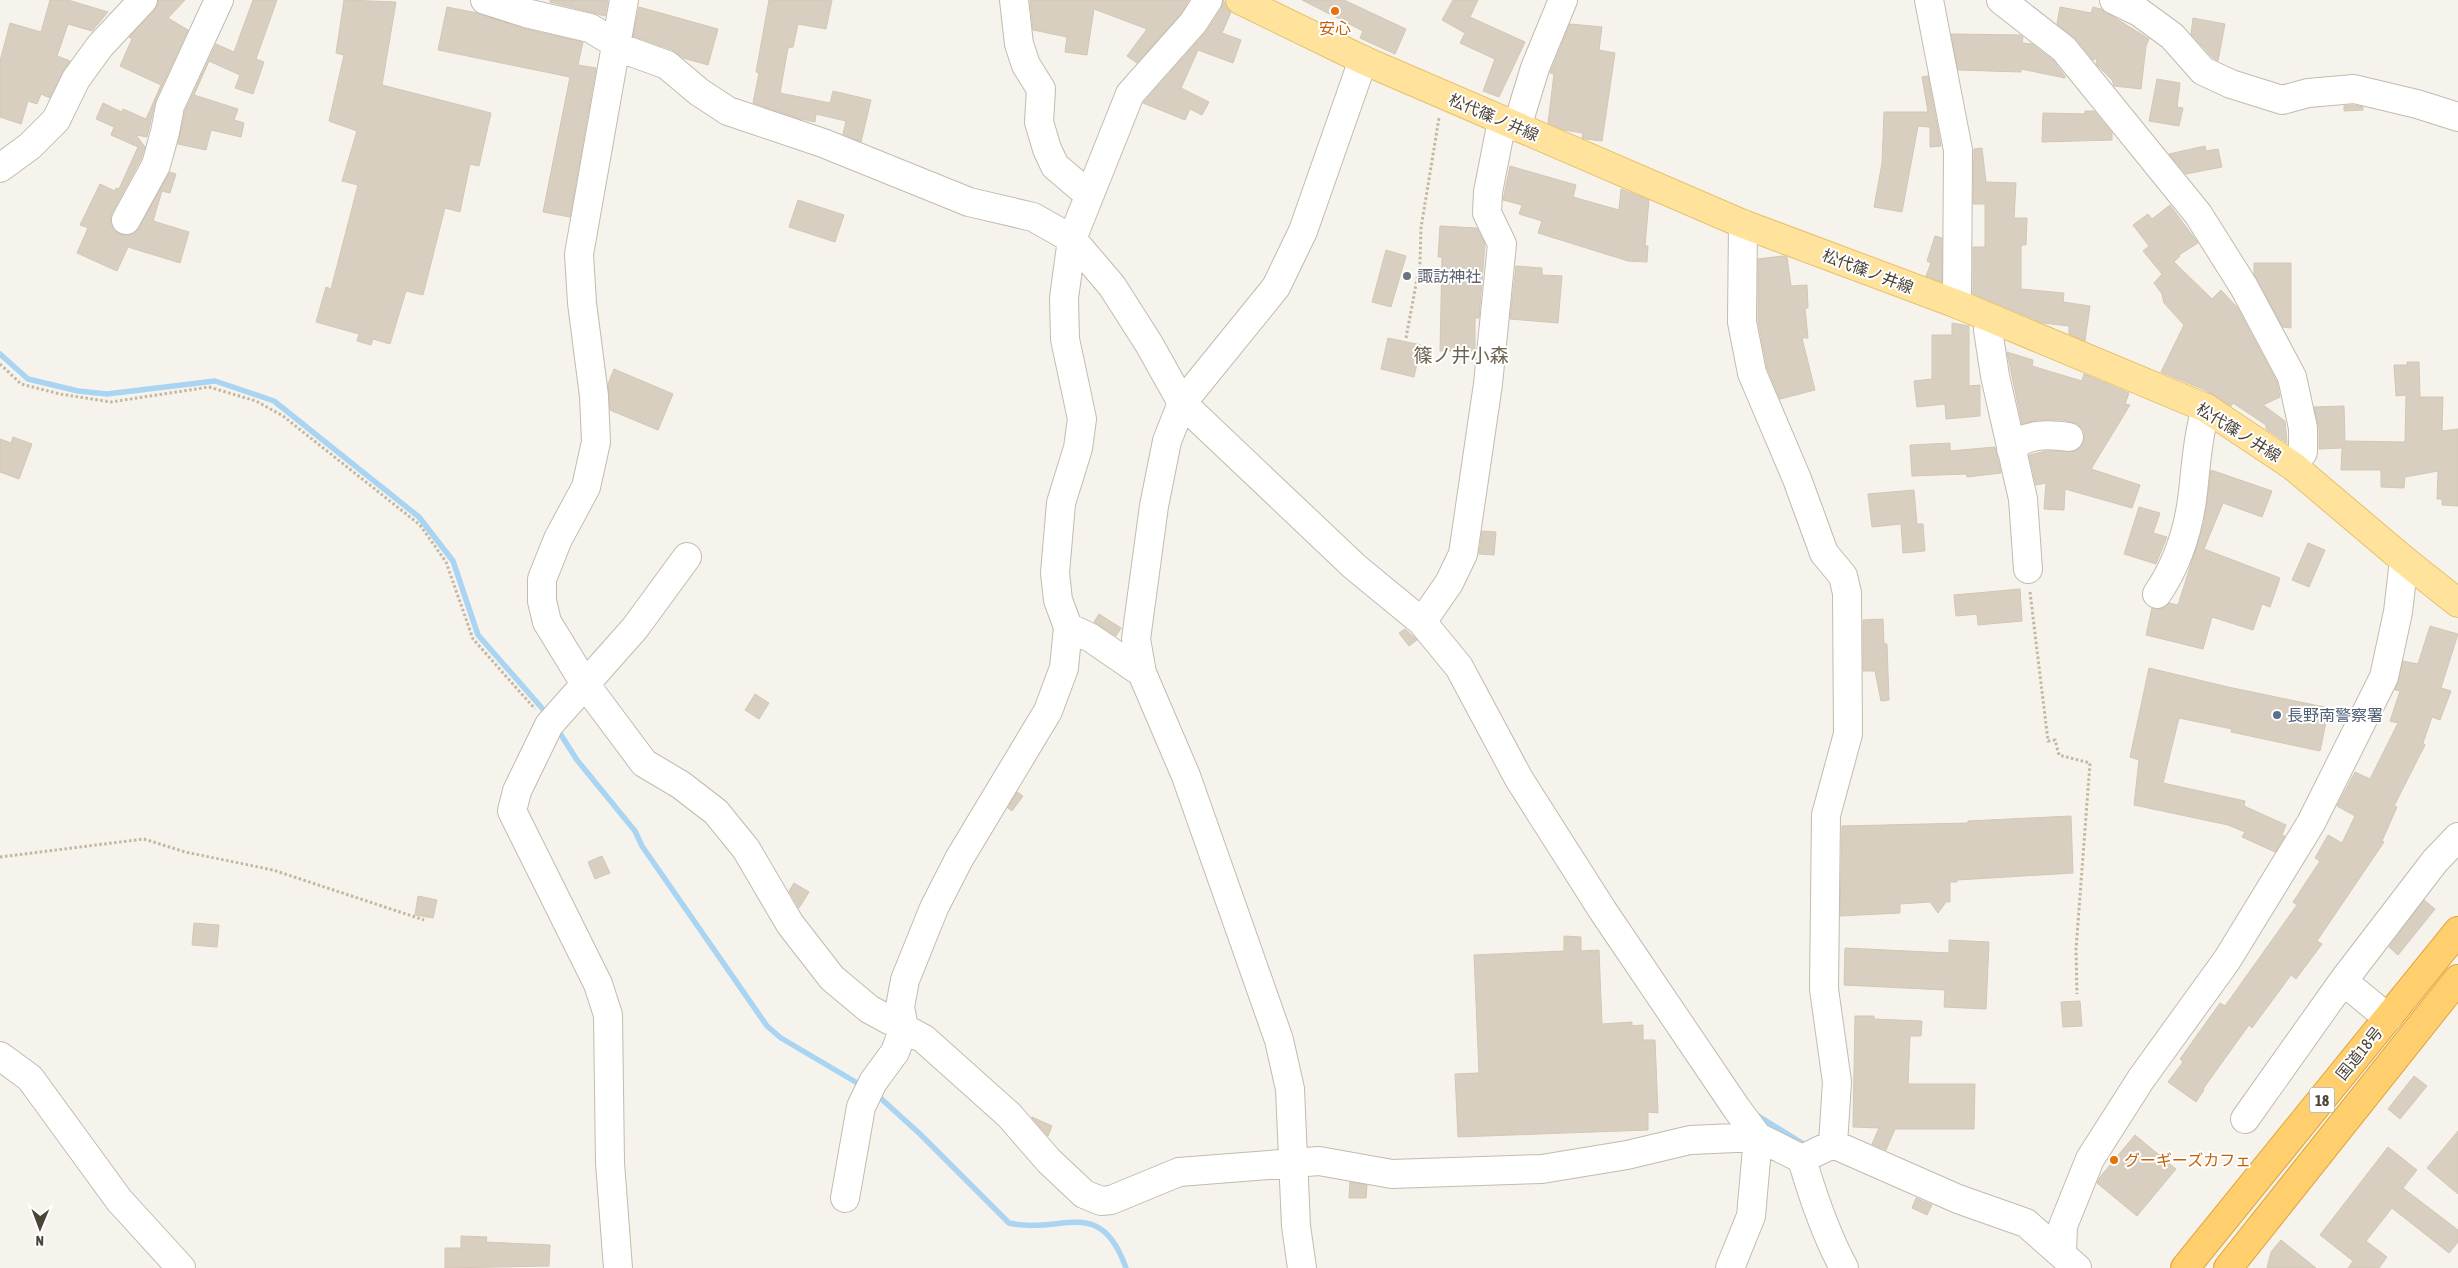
<svg xmlns="http://www.w3.org/2000/svg" width="2458" height="1268" font-family="'Asap Condensed','Noto Sans JP',sans-serif">
<style>
.lines{fill:none;stroke-linecap:round;stroke-linejoin:round}
.stream{stroke:#a9d4f2;stroke-width:5.5}
.building{fill:#d8cfc1;stroke:#d3c7b4}
.minor-casing{stroke:#c2bbae;stroke-width:30}
.major-casing{stroke:#e6c16a;stroke-width:30}
.highway-casing{stroke:#e0a43c;stroke-width:30}
.path{stroke:#c4b79f;stroke-width:3;stroke-dasharray:2.5 2.5;stroke-linecap:butt}
.minor{stroke:#fff;stroke-width:28}
.major{stroke:#ffe39c;stroke-width:28}
.highway{stroke:#ffcf6e;stroke-width:28}
.food-dot{fill:#e8710a;stroke:#fff;stroke-width:2}
.worship-dot{fill:#6b7280;stroke:#fff;stroke-width:2}
.service-dot{fill:#5c6f8a;stroke:#fff;stroke-width:2}
.labels{text-anchor:middle;dominant-baseline:central;stroke-width:4;stroke-linejoin:round;paint-order:stroke}
.shield{fill:#fff;stroke:#817c74;stroke-width:1}
.shield-label{font-size:15px;font-weight:bold;fill:#4b4439}
.food-label{font-size:16px;fill:#c56008;stroke:#fff}
.street-label{font-size:16px;fill:#4b4439;stroke:#fff}
.worship-label{font-size:16px;fill:#5b616d;stroke:#fff;text-anchor:start}
.service-label{font-size:16px;fill:#4e5e75;stroke:#fff;text-anchor:start}
.quarter-label{font-size:19px;fill:#6e6250;stroke:#fff}
</style>
<rect width="100%" height="100%" fill="#f6f3ec"/>
<g class="lines">
<path class="stream" d="M0,354L28,379L78,391L107,394L215,381L274,401L419,517L453,561L478,635L548,715
M556,727L577,760L635,831L642,846L767,1026L781,1038L864,1087
M876,1094L920,1134L1009,1223C1062,1235 1100,1194 1126,1268
M1755,1114L1802,1143"/>
</g>
<path class="building" d="M50,0H68L108,12L92,31L68,24L57,56L70,61L50,98L41,94L37,104L28,101L21,124L0,117V61L10,23L41,32Z
M158,0H185L168,18L188,30L156,99L147,137L136,135L145,147L141,159L112,213L110,221L113,229L119,234L127,236L135,233L170,172L176,174L170,193L162,191L153,221L189,232L180,263L128,247L117,271L77,253L88,228L80,225L100,184L115,191L116,188L119,189L138,147L111,135L114,127L96,119L103,103L122,112L123,109L146,119L161,85L120,66L132,39L129,37L154,11Z
M253,0H277L256,59L264,62L253,94L235,88L240,75L209,61L194,95L238,109L234,120L244,123L241,137L211,130L206,150L178,144L185,111L216,44L234,52Z
M344,0L396,2L382,85L491,113L479,166L470,164L460,212L445,208L423,295L406,291L390,344L373,339L371,345L357,341L359,334L316,322L326,287L331,289L358,185L342,181L357,131L329,121L344,55L336,53Z
M550,0H608L605,16L550,2Z
M769,0H832L826,29L798,24L793,47L788,48L780,93L830,103L833,91L871,100L861,142L843,134L846,121L816,114L815,122L801,119L753,103L759,73L756,72Z
M1030,0H1189L1181,14L1137,63L1127,56L1147,29L1094,9L1087,55L1065,52L1067,37L1033,30Z
M1223,0L1231,12L1222,33L1241,40L1233,63L1198,50L1181,88L1209,102L1202,115L1190,109L1185,120L1143,103L1205,33L1221,9Z
M1302,0H1344L1406,29L1395,54L1360,38L1363,31Z
M1453,0H1478L1470,17L1525,42L1499,97L1483,91L1495,59L1460,43L1465,33L1442,20Z
M447,7L477,13L522,28L583,42L578,65L596,68L570,217L543,212L570,77L438,50Z
M639,7L718,29L708,65L683,58L672,50L633,36Z
M2060,7L2091,13L2093,7L2101,9L2149,39L2146,46L2141,89L2114,86L2112,80L2096,64L2097,58L2093,60L2076,39L2057,24Z
M2193,18L2225,24L2218,61L2213,58L2191,34Z
M1570,24L1602,27L1599,50L1615,53L1602,141L1586,139L1582,138L1583,133L1564,130L1548,123L1554,74L1550,73Z
M1951,34L2020,35L2023,37L2022,43L2032,44L2053,60L2065,76V78L2021,69V72L1958,70Z
M1928,76L1941,146L1930,147V127L1918,126L1902,212L1874,207L1882,163L1884,112H1928L1922,77Z
M2157,79L2180,83L2177,107L2183,108L2179,126L2149,121Z
M2353,105L2363,107V110L2344,111V106Z
M2085,111H2094L2112,133V140L2042,142L2043,113L2085,114Z
M2205,146L2206,151L2218,149L2222,167L2186,174L2169,154Z
M1982,148L1986,182L2016,183L2014,218H2027L2026,245H2021V289L2064,293L2063,302L2090,306L2085,341L2069,334V326L2043,323L1973,294V247H1985V204H1973L1974,149Z
M1510,166L1576,185L1573,197L1619,210L1621,189L1649,200L1645,246H1648L1647,262L1628,261L1538,233L1542,221L1519,214L1522,205L1503,200Z
M798,200L844,215L835,242L789,227Z
M2170,205L2198,243L2179,255L2180,256L2174,262L2212,299L2221,290L2237,307L2277,382L2280,397L2263,405L2285,421L2287,443L2266,429V425L2233,403L2231,406L2205,390L2161,372L2184,325L2164,303L2162,294L2154,283L2162,274L2143,251L2149,246L2133,225L2148,214L2152,219Z
M1440,226L1477,228L1485,244L1479,318H1475V351H1440L1442,257H1438Z
M1935,236L1942,238V282L1926,276L1931,263L1927,261Z
M1386,250L1406,256L1391,307L1372,302Z
M1783,256L1787,257L1791,286L1807,285L1808,308H1805L1808,338H1802L1815,390L1780,399L1767,368L1758,321V259Z
M2254,263H2291V328L2283,327L2254,274Z
M1516,266L1542,268V275L1562,276L1558,323L1510,319Z
M1952,323L1969,326V386L1980,385V416L1946,419L1945,404L1917,407L1914,381L1932,379V335H1952Z
M1388,338L1421,345L1414,377L1381,369Z
M2007,352L2033,360L2032,366L2082,381L2084,374L2129,393L2125,404L2130,405L2091,469L2140,485L2132,508L2065,489L2064,510L2044,509L2046,483L2036,485L2029,455L2046,451H2075L2081,447L2084,439V431L2078,424L2063,420H2037L2022,424Z
M2407,362H2419L2420,397H2443L2442,431L2458,429V506L2442,505V499H2437L2438,471L2405,477L2404,488L2381,487V470H2341L2342,448L2319,449V428L2314,407L2344,406L2345,441L2405,442L2406,395L2396,396L2394,365H2407Z
M614,369L673,394L658,430L610,410L608,384Z
M13,437L32,444L19,479L0,472V439L11,443Z
M1950,443V451L1995,447L2001,473L1967,477L1966,474L1912,476L1910,445Z
M2211,470L2272,491L2262,517L2223,503L2204,549L2280,578L2270,607L2262,604L2253,630L2212,617L2203,649L2146,635L2152,608H2164L2169,603L2178,605L2204,523Z
M1914,490L1917,524H1923L1925,551L1903,553L1901,524L1872,527L1868,494Z
M2139,507L2160,513L2153,533L2167,537L2156,564L2124,554Z
M1482,531L1496,532L1494,555L1479,554Z
M2308,543L2325,550L2309,587L2292,580Z
M2020,589L2022,621L1978,625L1977,614L1956,616L1954,595Z
M1099,614L1121,628L1116,636L1094,622Z
M1883,619L1884,644H1887L1889,700L1881,701L1875,671H1863V620Z
M2430,626L2458,634L2441,688L2451,691L2440,720L2432,717L2423,743L2425,745L2394,806L2397,807L2382,841L2384,842L2317,941L2322,944L2296,979L2291,975L2252,1028L2249,1025L2203,1089L2204,1090L2196,1102L2168,1082L2183,1062L2180,1059L2220,1003L2225,1006L2297,905L2293,902L2320,861L2315,858L2328,835L2342,843L2355,816L2337,806L2355,772L2370,779L2398,723L2390,721L2400,691L2395,690L2403,661L2418,664Z
M1405,629L1417,640L1409,646L1399,633Z
M2149,668L2228,687L2329,708L2320,751L2231,732L2232,729L2179,718L2163,783L2245,801L2244,806L2286,825L2282,835L2285,836L2275,852L2242,837L2245,832L2228,825L2134,805L2139,760L2130,757Z
M755,694L769,703L759,719L745,710Z
M1017,792L1023,796L1012,811L1008,808Z
M2071,816L2073,873L1957,880V882H1950V902H1946L1938,913L1930,902L1900,904V913L1840,916L1842,826L1968,823V821Z
M602,856L610,873L595,879L588,862Z
M794,883L809,892L799,908L789,891Z
M418,896L437,900L433,918L415,915Z
M2424,900L2435,909L2398,955L2389,947Z
M194,923L219,925L217,947L192,945Z
M1564,936L1581,937V951L1599,950L1602,1024L1632,1022V1026L1643,1025V1040H1655L1658,1113L1648,1112V1130L1458,1137L1455,1074L1479,1073L1474,955L1564,951Z
M1949,940L1989,942L1986,1009L1944,1007L1945,990L1844,985L1845,948L1949,953Z
M2080,1001L2082,1026L2063,1027L2061,1002Z
M1855,1016H1874V1019L1922,1021L1921,1036H1910L1908,1084H1975L1974,1129H1895L1886,1150L1872,1144L1879,1128L1853,1127Z
M2414,1076L2427,1086L2400,1119L2388,1109Z
M1032,1117L1052,1126L1048,1136L1032,1118Z
M2458,1131V1194L2427,1168Z
M2135,1135L2176,1169L2137,1216L2097,1183L2100,1177Z
M2388,1147L2417,1170L2403,1188L2458,1230V1242L2449,1253L2392,1208L2366,1241L2387,1257L2379,1268H2348L2353,1261L2320,1235Z
M1350,1182L1367,1185L1366,1198H1349Z
M1916,1198L1932,1205L1927,1215L1912,1208Z
M461,1236L487,1237L486,1242L550,1245L549,1266L445,1268V1248H461Z
M2281,1240L2316,1268H2267L2271,1252Z"/>
<g class="lines">
<g class="minor-casing">
<path id="minor" d="M485,0L526,13L590,28L626,50L667,65L699,92L728,111L823,143L969,202L1033,217L1072,239L1112,286L1149,344L1182,403L1355,567L1422,622L1459,667L1519,779L1603,911L1737,1109L1758,1137L1802,1159L1833,1144L1958,1199L2026,1223L2077,1268
M624,0L579,254L582,303L594,396L596,442L586,487L558,539L542,579V601L547,622L585,684L644,763L681,785L716,812L746,849L790,924L832,978L869,1009L924,1039L1009,1115L1049,1161L1084,1194L1101,1201L1111,1200L1179,1172L1319,1161L1392,1174L1542,1169L1627,1155L1690,1140L1758,1137
M1014,0L1019,44L1026,65L1041,89L1039,122L1047,149L1055,166L1089,195
M1929,0L1958,150L1957,304
M2001,0L2064,49L2198,214L2244,287L2292,377L2303,428V452L2293,466
M2114,0L2139,12L2172,36L2203,71L2231,84L2282,100L2308,93L2354,89L2417,104L2458,117
M1517,127L1535,68L1563,0
M0,168L30,146L56,120L76,79L100,46L143,0
M126,220L156,165L165,132L170,106L219,0
M1743,224L1742,322L1752,373L1797,479L1824,553L1843,576L1847,593L1848,734L1826,815L1824,989L1837,1082L1833,1144
M1992,319L1988,330L1995,376L2023,499L2028,569
M2011,449C2027,433 2048,434 2069,437
M2157,594C2177,565 2189,528 2193,492C2196,464 2198,436 2206,408
M1422,622L1449,583L1463,554L1488,384L1502,244L1487,213L1488,192L1502,121
M1142,673L1091,638L1068,627L1058,600L1055,573L1061,503L1078,448L1082,419L1065,339L1064,298L1072,239L1130,94L1193,23L1208,0
M2343,981L2388,1018
M0,1056L30,1078L119,1200L181,1268
M2245,1119L2343,981L2435,861L2458,837
M1802,1159C1813,1197 1825,1233 1844,1268
M845,1198L861,1107L873,1082L895,1052L904,1028L900,1007L905,980L934,908L959,859L1048,711L1064,668L1068,627
M2062,1253L2063,1226L2090,1159L2141,1079L2227,960L2311,823L2384,677L2398,612L2404,560
M618,1268L610,1163L608,1015L598,984L512,811L517,791L549,725L635,628L687,557
M1302,1268L1296,1226L1290,1089L1279,1040L1186,776L1142,673L1136,639L1154,506L1167,441L1182,403L1276,287L1303,231L1363,60
M1730,1268L1751,1216L1758,1137"/>
</g>
<g class="major-casing">
<path id="major" d="M1240,0L1363,60L1743,224L1957,304L2206,408L2293,466L2404,560L2458,603"/>
</g>
<g class="highway-casing">
<path id="highway" d="M2185,1268L2458,931
M2228,1268L2458,979"/>
</g>
<path class="path" d="M1406,338L1420,263L1421,228L1439,118
M0,364L21,384L60,394L111,402L209,387L256,401L283,416L420,525L446,562L473,639L535,709
M2030,592L2048,741L2055,740L2059,755L2090,763L2076,949L2077,994
M0,857L144,839L185,852L273,870L424,920"/>
<use href="#minor" class="minor"/>
<use href="#major" class="major"/>
<use href="#highway" class="highway"/>
</g>
<g class="food-dot">
<circle cx="1335" cy="11" r="5"/>
<circle cx="2114" cy="1160" r="5"/>
</g>
<circle class="worship-dot" cx="1407" cy="276" r="5"/>
<circle class="service-dot" cx="2277" cy="715" r="5"/>
<g class="labels">
<rect class="shield" x="2309.5" y="1087.5" width="25" height="25" rx="4"/>
<g class="shield-label">
<text x="2322" y="1100">18</text>
</g>
<g class="food-label">
<text x="1335" y="28">安心</text>
<text x="2124" y="1160" text-anchor="start">グーギーズカフェ</text>
</g>
<g class="street-label">
<text transform="translate(1494 117) rotate(23)">松代篠ノ井線</text>
<text transform="translate(1868 271) rotate(21)">松代篠ノ井線</text>
<text transform="translate(2239 432) rotate(32)">松代篠ノ井線</text>
<text transform="translate(2359 1053) rotate(-51)">国道18号</text>
</g>
<g class="worship-label">
<text x="1417" y="276">諏訪神社</text>
</g>
<g class="service-label">
<text x="2287" y="715">長野南警察署</text>
</g>
<g class="quarter-label">
<text x="1461" y="355">篠ノ井小森</text>
</g>
</g>
<g transform="translate(40 1228) rotate(181)" stroke="#ffffff" stroke-width="4" paint-order="stroke">
<path d="M0-4L9 19L0 12L-9 19Z" fill="#4b4439"/>
<text y="-8" font-size="14" font-weight="bold" text-anchor="middle" fill="#4b4439">N</text>
</g>
</svg>
